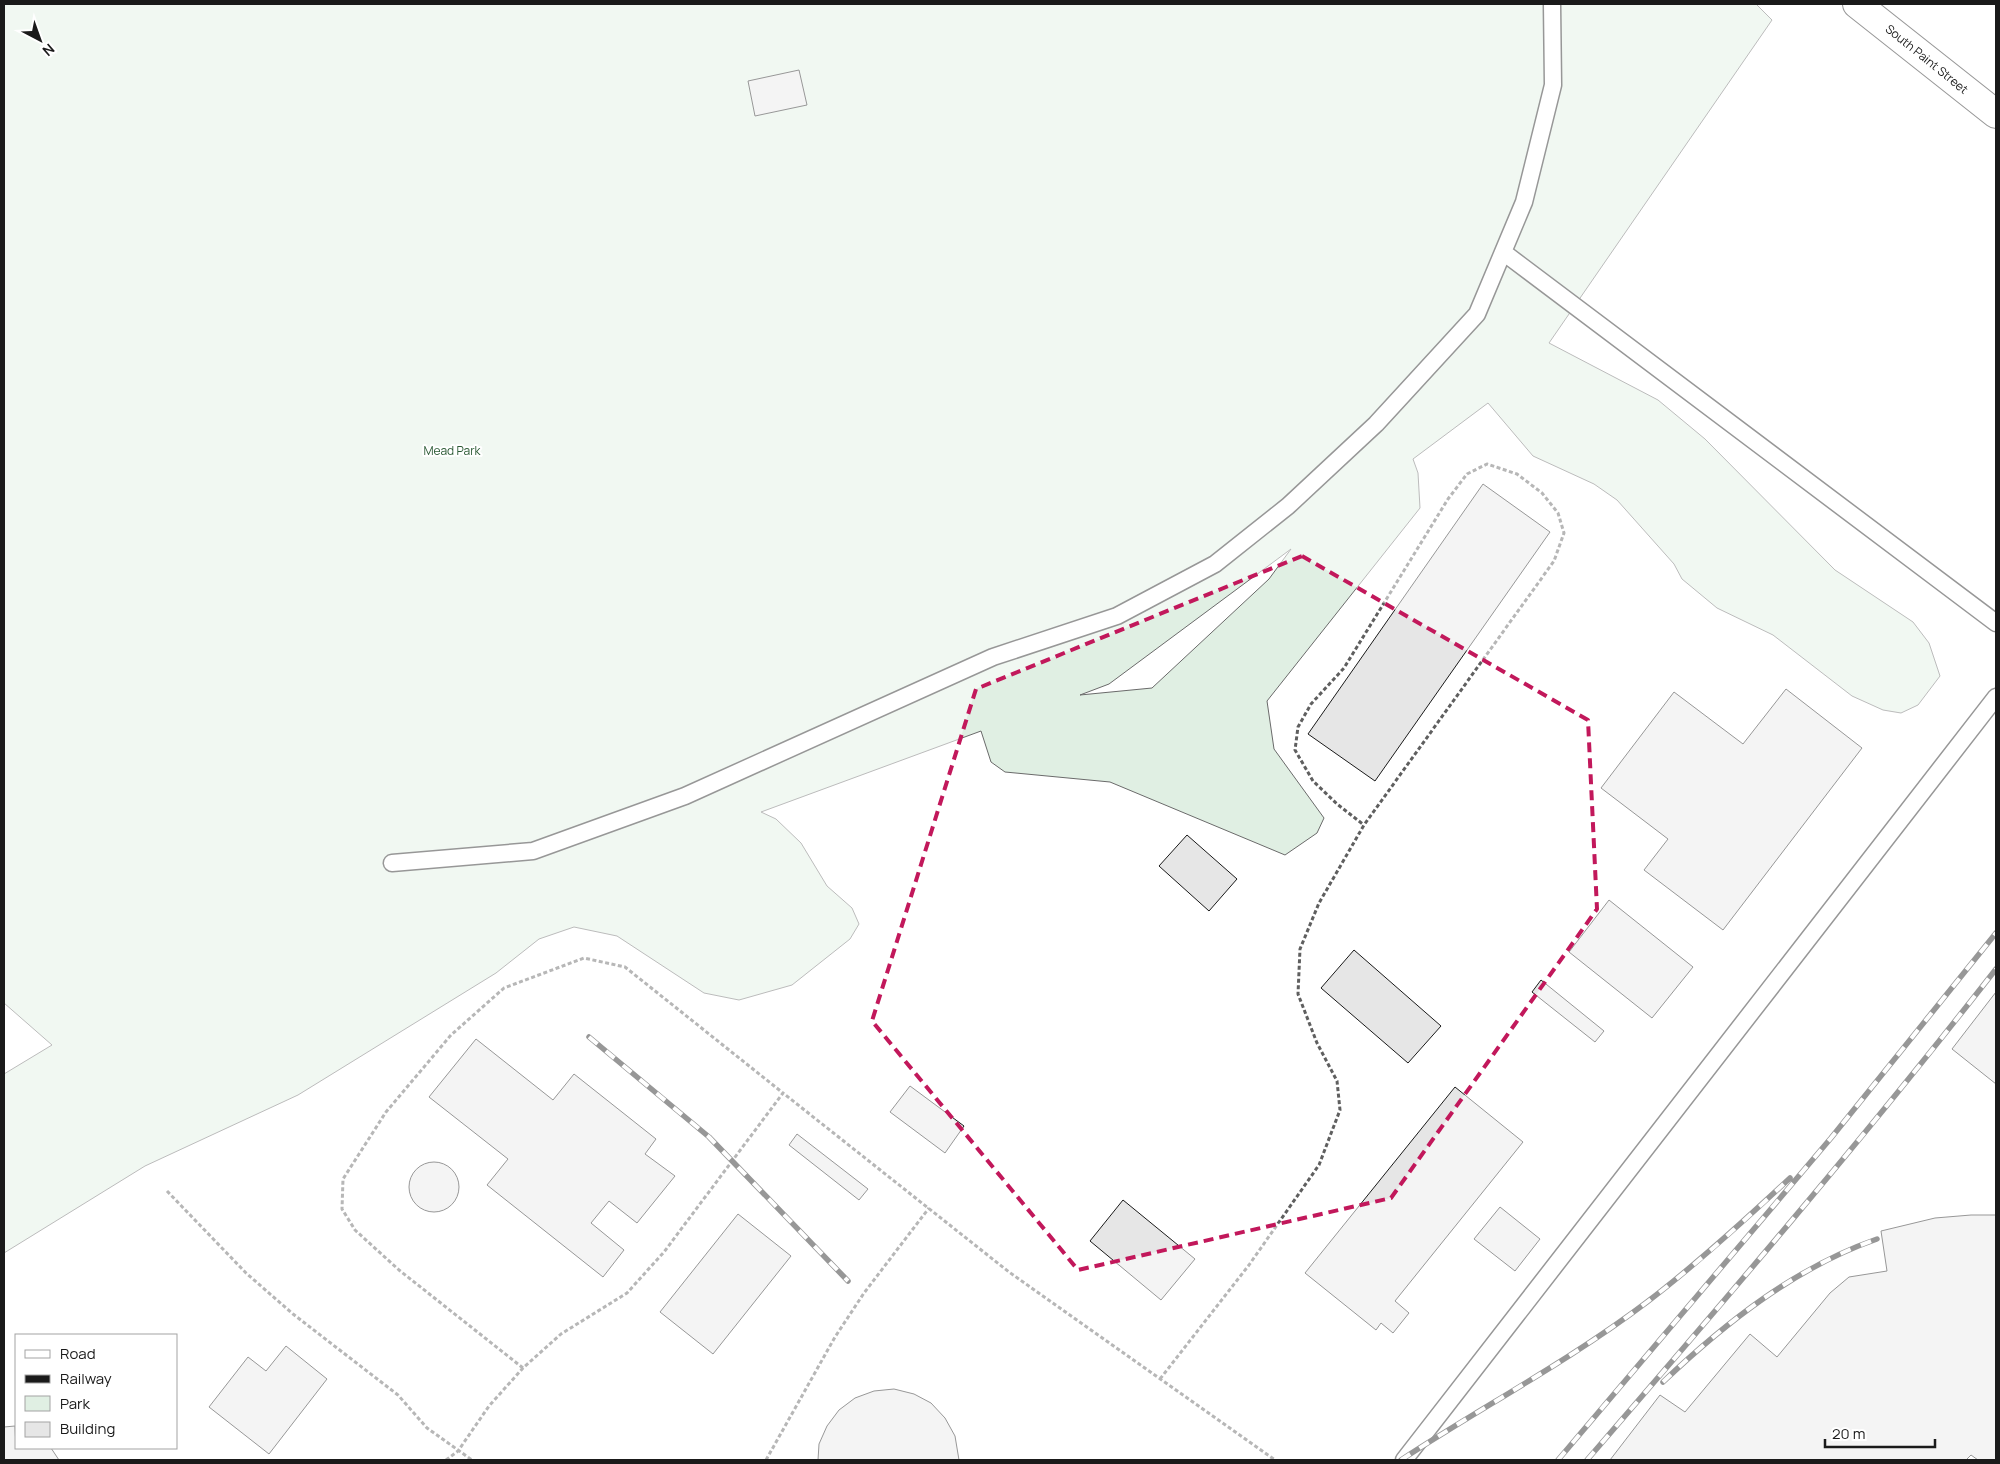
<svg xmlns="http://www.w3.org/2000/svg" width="2000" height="1464" font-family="Manrope,sans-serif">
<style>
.green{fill:#e0efe3;stroke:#6a6a6a;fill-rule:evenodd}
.building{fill:#e6e6e6;stroke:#1a1a1a}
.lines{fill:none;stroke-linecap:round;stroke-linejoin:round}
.lane-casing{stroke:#1a1a1a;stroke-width:19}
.secondary-casing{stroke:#1a1a1a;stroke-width:30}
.path{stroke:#5f5f5f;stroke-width:3;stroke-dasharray:4 2.5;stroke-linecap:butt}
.lane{stroke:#fff;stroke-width:16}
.secondary{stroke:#fff;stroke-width:28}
.rail-casing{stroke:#1a1a1a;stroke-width:5.5}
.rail{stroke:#fff;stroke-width:4;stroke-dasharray:11;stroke-linecap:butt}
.marked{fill:none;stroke:#c2185b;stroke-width:4;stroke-dasharray:10 6;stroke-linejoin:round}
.labels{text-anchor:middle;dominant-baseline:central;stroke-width:4;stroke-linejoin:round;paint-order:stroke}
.street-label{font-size:12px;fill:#1a1a1a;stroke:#fff}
.park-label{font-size:12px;fill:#2b5a34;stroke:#fff}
</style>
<rect width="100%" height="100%" fill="#fff"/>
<path class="green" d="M4,4H1756L1772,20L1549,343L1658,400L1705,439L1835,570L1913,622L1929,643L1940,676L1918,705L1901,713L1883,710L1852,696L1773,635L1717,608L1682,579L1674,564L1617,500L1594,484L1533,456L1488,403L1413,459L1418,473L1420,508L1267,701L1274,749L1324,818L1317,833L1285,855L1110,782L1005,772L991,762L981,731L761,812L776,819L801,843L827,886L852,908L859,924L850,939L792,985L739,1000L704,993L617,936L574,927L539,939L496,973L298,1095L145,1166L4,1253V1074L52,1045L4,1003ZM1291,549L1269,579L1152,688L1080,695L1109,684Z"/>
<path class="building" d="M799,70L807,105L755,116L748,81Z
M1483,484L1550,532L1375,781L1308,734Z
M1786,689L1862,748L1723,930L1644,870L1668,839L1601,788L1674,692L1743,744Z
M1187,835L1237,879L1209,911L1159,866Z
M1609,900L1693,967L1652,1018L1569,952Z
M1354,950L1441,1026L1408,1063L1321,988Z
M1541,980L1604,1031L1595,1042L1532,992Z
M1996,992V1084L1952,1049Z
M476,1039L553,1100L574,1074L656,1139L645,1154L675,1176L637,1223L609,1201L591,1223L624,1250L603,1277L487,1185L508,1159L429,1097Z
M910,1086L964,1126L945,1153L890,1112Z
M1455,1087L1523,1142L1395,1301L1409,1313L1393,1333L1381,1323L1376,1330L1305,1273Z
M797,1134L868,1189L859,1200L789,1145Z
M409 1187a25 25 0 1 1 50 0a25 25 0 1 1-50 0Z
M1123,1200L1195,1259L1161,1300L1090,1241Z
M1500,1207L1540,1239L1515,1271L1474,1239Z
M738,1214L791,1256L713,1354L660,1312Z
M1971,1215H1996V1460H1978L1971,1455L1966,1460H1610L1660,1395L1685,1412L1750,1334L1777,1357L1830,1293L1849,1277L1887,1271L1881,1231L1935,1218Z
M286,1346L327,1379L269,1454L209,1407L248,1357L266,1371Z
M894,1389L914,1394L931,1403L945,1418L955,1436L959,1460H818L819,1444L827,1426L839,1410L855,1398L874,1391Z
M15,1426L16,1448H51L59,1460H4V1427Z"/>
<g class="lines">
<g class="lane-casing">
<path id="lane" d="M1503,252L1996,623
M392,863L533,851L685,796L993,657L1117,616L1215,564L1288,506L1376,424L1477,314L1524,202L1553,85L1552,4
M1404,1460L1996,697"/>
</g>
<g class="secondary-casing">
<path id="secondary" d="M1857,4L1996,114"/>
</g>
<path class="path" d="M167,1191L246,1273L293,1314L398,1395L427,1428L472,1460
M523,1368L399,1270L355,1230L342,1209L343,1179L386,1112L451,1035L504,988L584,958L625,967L783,1093
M1160,1379L1249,1265L1319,1165L1340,1110L1337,1081L1317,1043L1298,994L1300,949L1319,903L1364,825L1554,561L1564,533L1558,513L1542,493L1517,474L1487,464L1467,474L1448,499L1344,668L1311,704L1298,727L1295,750L1313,781L1337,804L1364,825
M446,1460L458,1451L489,1406L523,1368L561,1334L627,1293L664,1252L783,1093L1009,1272L1275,1460
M766,1460L835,1337L864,1293L929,1208"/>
<use href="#lane" class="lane"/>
<use href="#secondary" class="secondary"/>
<g class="rail-casing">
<path id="rail" d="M589,1037L709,1137L848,1281
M1663,1382C1725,1323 1796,1267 1877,1239
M1401,1460C1482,1407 1569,1361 1647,1302C1697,1264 1744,1221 1790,1178
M1558,1460L1831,1138L1996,933
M1587,1460C1726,1299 1865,1137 1996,969"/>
</g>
<use href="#rail" class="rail"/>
</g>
<path d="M0 0H2000V1464H0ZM1302,556L1588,720L1597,909L1391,1198L1078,1270L872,1021L976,689Z" fill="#fff" fill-opacity=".55" fill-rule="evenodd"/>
<path class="marked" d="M1302,556L1588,720L1597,909L1391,1198L1078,1270L872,1021L976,689Z"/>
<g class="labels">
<g class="street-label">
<text transform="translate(1927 59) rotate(39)">South Paint Street</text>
</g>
<g class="park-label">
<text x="452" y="450">Mead Park</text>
</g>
</g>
<rect width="2000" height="1464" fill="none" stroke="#1a1a1a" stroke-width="10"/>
<rect x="15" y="1334" width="162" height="115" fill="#ffffff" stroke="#a3a3a3"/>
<rect x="25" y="1350" width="25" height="8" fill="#ffffff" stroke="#a3a3a3"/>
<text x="60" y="1359" font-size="15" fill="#1a1a1a">Road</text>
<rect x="25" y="1375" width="25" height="8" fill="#1a1a1a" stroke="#a3a3a3"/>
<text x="60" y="1384" font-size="15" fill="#1a1a1a">Railway</text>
<rect x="25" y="1396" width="25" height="15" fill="#e0efe3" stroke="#a3a3a3"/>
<text x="60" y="1409" font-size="15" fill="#1a1a1a">Park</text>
<rect x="25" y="1422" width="25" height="15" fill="#e6e6e6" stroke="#a3a3a3"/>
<text x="60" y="1434" font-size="15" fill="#1a1a1a">Building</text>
<g transform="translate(40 40) rotate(139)" stroke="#ffffff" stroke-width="4" paint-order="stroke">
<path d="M0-4L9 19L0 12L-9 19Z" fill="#1a1a1a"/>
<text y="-8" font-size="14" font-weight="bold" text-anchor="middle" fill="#1a1a1a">N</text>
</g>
<path d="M1825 1439v8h110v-8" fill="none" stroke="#1a1a1a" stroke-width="2.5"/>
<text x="1832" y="1439" font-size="15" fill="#1a1a1a" stroke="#ffffff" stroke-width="4" paint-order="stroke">20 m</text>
</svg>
